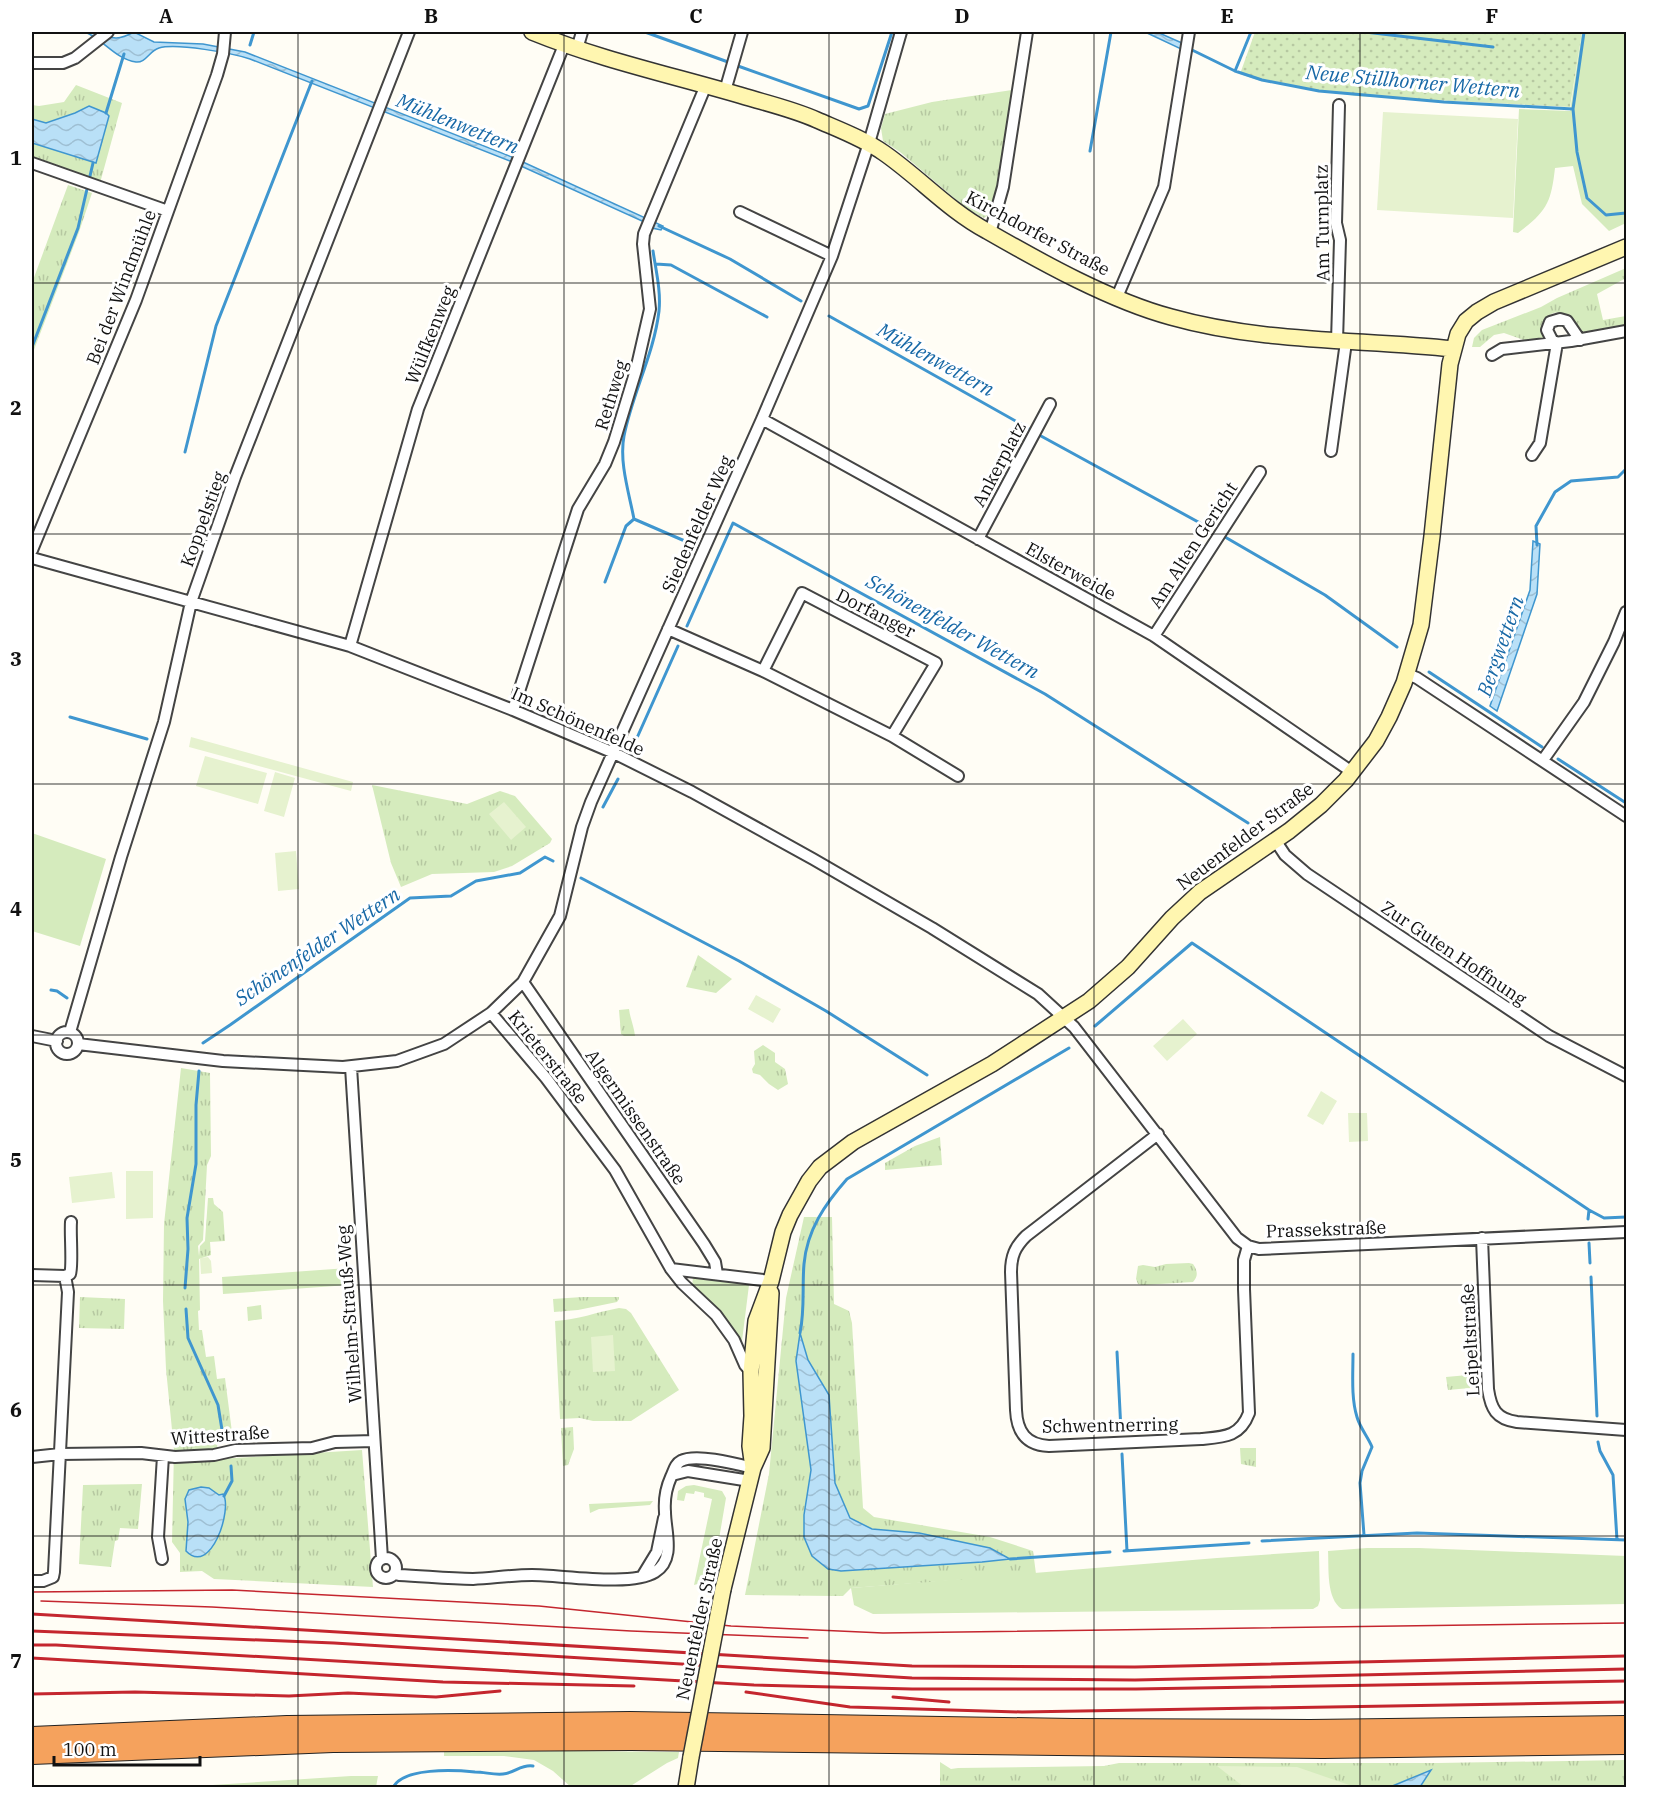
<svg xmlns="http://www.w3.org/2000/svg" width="1658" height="1819" font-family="'IBM Plex Serif',serif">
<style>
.grass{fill:#d5ebbd}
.park{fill:url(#park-tufts);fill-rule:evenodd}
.garden{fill:url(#garden-dots)}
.pitch{fill:#e6f2cf}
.water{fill:url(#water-waves);stroke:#3f96cf;stroke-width:1.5}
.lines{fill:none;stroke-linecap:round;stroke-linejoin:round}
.stream{stroke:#3f96cf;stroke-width:3}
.street-casing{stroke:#444;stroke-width:14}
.secondary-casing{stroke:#333;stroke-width:18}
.highway-casing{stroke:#222;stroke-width:22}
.street{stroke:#fff;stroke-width:10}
.secondary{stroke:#fff6b0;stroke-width:15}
.highway{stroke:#f5a25d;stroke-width:20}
.tram{stroke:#c4262e;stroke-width:1.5}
.rail{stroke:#c4262e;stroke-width:3}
.secondary-bridge-casing{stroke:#333;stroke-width:18;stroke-linecap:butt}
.secondary-bridge{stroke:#fff6b0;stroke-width:15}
.grid{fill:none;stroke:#111;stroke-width:1.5;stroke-opacity:0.55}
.labels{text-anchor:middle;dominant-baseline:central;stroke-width:6;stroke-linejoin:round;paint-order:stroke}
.street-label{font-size:18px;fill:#111;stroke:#fff}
.water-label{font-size:20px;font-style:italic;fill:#1768a6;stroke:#fff}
.neatline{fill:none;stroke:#111;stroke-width:2}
.grid-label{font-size:20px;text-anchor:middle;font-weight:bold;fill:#111}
</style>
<defs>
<pattern id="park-tufts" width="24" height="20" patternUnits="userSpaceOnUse" patternTransform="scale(1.5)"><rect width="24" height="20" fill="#d5ebbd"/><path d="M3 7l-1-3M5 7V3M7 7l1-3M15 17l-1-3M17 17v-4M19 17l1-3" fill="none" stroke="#b6c8a1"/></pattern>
<pattern id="garden-dots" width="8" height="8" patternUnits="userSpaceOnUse" patternTransform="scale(1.5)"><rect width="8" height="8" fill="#d5ebbd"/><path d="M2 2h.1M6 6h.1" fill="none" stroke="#b6c8a1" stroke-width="1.8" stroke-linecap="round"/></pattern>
<pattern id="water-waves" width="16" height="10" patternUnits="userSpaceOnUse" patternTransform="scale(1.5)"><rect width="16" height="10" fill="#b9e0f7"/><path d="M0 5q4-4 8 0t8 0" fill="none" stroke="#9ebfd3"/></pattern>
</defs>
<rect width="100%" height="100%" fill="#fffdf5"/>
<path class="grass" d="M1582,32H1626V223L1609,231L1582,204L1573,166L1555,168C1551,203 1547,211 1518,233L1513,232L1519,109L1570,111Z
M32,833L106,859L80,946L32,931Z
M348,1268L349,1285L223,1294L222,1277Z
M693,1277L749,1285L742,1341L739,1342L692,1287Z
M694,1485L722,1491L726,1498L712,1580L694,1585L712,1499L704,1497V1493L695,1491L694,1494L686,1493L684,1501L677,1500L678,1491L686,1486Z
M653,1501L650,1505L599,1509L590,1513L589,1504Z
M1367,1548H1419L1626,1556V1604L1342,1609C1326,1599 1329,1568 1328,1551Z
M1319,1551L1320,1600L1318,1606L1313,1609L873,1614L854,1605L851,1588L1217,1558Z
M569,1751L679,1752L678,1758L667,1763L629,1787L572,1788L553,1771L534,1760L504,1756H444V1752Z
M351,1776H378L376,1787H181Z"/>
<path class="park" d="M76,85L122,103L100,183L32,160V105L39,106L64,102Z
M1012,90L1004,153L991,213L984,218L967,209L900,152L883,141L881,128L885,114L932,102Z
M68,185L92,193L79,232L32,355V283Z
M1626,268V278L1597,294L1603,320L1626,316V326L1585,334C1579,328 1572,317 1564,314C1547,307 1538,327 1546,340L1527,341L1504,333L1494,335L1480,347H1472L1474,338L1482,330L1541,307L1557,298Z
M372,785L467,804L500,791L515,796L552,839L550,843L512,866L494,872L432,874L401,887L391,863Z
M698,955L732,979L716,993L686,987Z
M629,1009C630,1018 634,1026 635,1036H624L621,1034L619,1010Z
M763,1045L775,1053V1062L785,1069L788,1084L778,1090L769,1084L760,1075L753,1073L752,1069L755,1064L754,1051Z
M181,1068L210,1073L211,1156L207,1165L203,1240L198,1246L199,1256L200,1246L205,1241L208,1198H213L214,1204L223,1212L225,1241L210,1242L211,1255L199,1259L200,1310L198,1311L199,1330H202L206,1357L214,1356L217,1379L225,1378L233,1440L217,1442L218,1459L362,1450L373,1587L214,1579L202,1571L180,1572V1553L172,1542L174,1450L166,1369L163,1301L164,1224Z
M940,1137L942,1165L885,1170V1163L915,1146Z
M804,1217H832L834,1304L849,1311L852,1323L863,1508L874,1517L990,1537L1033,1551L1036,1574L851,1588L843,1596H836L745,1595L769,1474L786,1298ZM800,1335L808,1360L829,1395L835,1483L850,1518L872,1529L919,1533L990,1548L1009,1559L982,1562L841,1571L804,1515L811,1470Z
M1189,1263L1193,1264C1197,1270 1199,1276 1193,1282L1143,1285L1138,1284L1136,1279L1138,1266L1143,1265L1155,1267L1166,1264Z
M80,1297L125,1299L124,1329L79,1328Z
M582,1297H619V1299L617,1302L578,1310L554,1312L553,1299Z
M261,1305L262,1319L248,1321L247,1307Z
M619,1308L626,1309L631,1313L679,1390L631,1421H593L580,1418L560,1419L555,1321C577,1320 597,1312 619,1308Z
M1468,1375L1470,1388L1448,1390L1446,1377Z
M573,1427L574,1449L568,1465L563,1466L561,1428Z
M1240,1448H1256V1467L1241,1464Z
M142,1484L138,1529L120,1528L118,1540L115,1541L111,1567L79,1564L83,1485Z
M1626,1760V1787L940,1788V1762L951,1769L958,1768L1104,1766L1119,1763H1438Z"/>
<path class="garden" d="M1255,32H1582L1570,107L1356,96L1261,81L1240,74Z"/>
<path class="pitch" d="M1383,112L1518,119L1513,218L1377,210Z
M191,737L353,782L351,791L189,747Z
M205,756L267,773L258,804L196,786Z
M275,772L295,778L284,817L264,811Z
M504,802L526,827L511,840L489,814Z
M296,851L299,889L278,891L275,853Z
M756,995L781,1009L773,1023L748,1009Z
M1183,1019L1197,1034L1167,1061L1153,1046Z
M1321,1091L1337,1101L1323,1125L1307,1116Z
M1348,1113H1367L1368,1141L1349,1142Z
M126,1171H153V1218L126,1219Z
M112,1172L115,1198L72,1203L69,1177Z
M208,1257L211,1261L212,1273L201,1274L200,1258Z
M613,1335L615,1371L593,1372L591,1337Z
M1217,1766L1297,1767L1355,1787H1244Z"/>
<path class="water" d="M85,32C109,31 108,46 134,32L154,42L203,44L245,52L512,157L663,226L661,230L652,228L651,225L510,161L250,59C232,53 177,43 159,48C149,51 146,63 136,62C115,59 103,39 85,32Z
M1145,32H1157L1182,43L1181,49Z
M89,106L106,113L109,116L96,163L32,143V119L46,123L75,113Z
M1533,541L1540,544L1537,594L1497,711L1490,706L1530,590Z
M800,1333L808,1360L829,1395L835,1483L850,1518L872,1529L919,1533L990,1548L1010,1559L982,1562L841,1571L828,1569L812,1556L804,1537V1515L811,1470L796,1361Z
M201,1487L209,1488L219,1495L223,1494C233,1508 211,1577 186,1551L188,1522L185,1499L189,1490Z
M1431,1770L1420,1787H1390Z"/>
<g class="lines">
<path class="stream" d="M645,32L728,62
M1365,32L1493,47
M1584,32L1573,109L1577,152L1587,198L1606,215L1626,213
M250,45L254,32
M1188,48L1235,71L1262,80L1319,91L1444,102L1573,109
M738,66L859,109L868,106L892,32
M1235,71L1251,32
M106,113L124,54
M1090,151L1111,32
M659,226L730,259L801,301
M656,264L671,265L767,317
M829,316L1028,428
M32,347L78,228L93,163
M1041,436L1211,529
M185,452L216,326L312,81
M634,519L694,545
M1225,537L1325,595L1397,647
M1537,545L1536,526L1555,492L1571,481L1618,477L1626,469
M605,582L626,526L634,519C629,493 619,462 624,436C632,394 654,354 659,311C661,291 656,271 653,251
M687,626L733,523L1045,694L1248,823
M1429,672L1542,747
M70,717L147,739
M632,749L678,646
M1558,759L1626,803
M603,807L618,779
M581,878L739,961L826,1011L927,1075
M51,990L57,991L67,998
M1095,1026L1192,943L1589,1210L1604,1218L1626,1217
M203,1043L230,1025L410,898L451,896L476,881L520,873L545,857L553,861
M1588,1219L1589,1210
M1589,1243L1590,1263
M1591,1277L1597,1416
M185,1288L188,1249L187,1218L196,1164V1105L199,1071
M186,1309L188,1338L218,1405L223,1436
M800,1333C805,1310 802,1287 804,1264C807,1230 825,1204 847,1179L1069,1048
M1117,1352L1121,1431
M1353,1354C1353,1374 1351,1398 1357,1417C1360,1428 1368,1437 1372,1447L1362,1471L1360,1483L1364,1535
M1598,1442L1600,1451L1613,1475L1617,1540
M1122,1454L1127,1551
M224,1496L232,1481L231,1466
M1262,1541L1417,1533L1626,1540
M1124,1551L1249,1543
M1010,1559L1110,1552
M393,1788C402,1767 455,1770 475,1772C485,1772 493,1775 503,1774C515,1773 521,1764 533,1766"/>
<g class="street-casing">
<path id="street" d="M577,49L582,32
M32,63H63L75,58L108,32
M725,91L742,32
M32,163L168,211
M740,212L832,256
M990,233L1003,187L1027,32
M1117,297L1164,187L1189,32
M1337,341L1340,240L1336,223L1339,105
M1557,343L1552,340L1547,330L1550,322L1560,319L1567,321L1580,340
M1492,355L1502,349L1571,341L1626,331
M762,419L1154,636L1352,772
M1331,451L1346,342
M1532,455L1540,443L1557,343
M978,539L1050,404
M32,550L136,300L217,75L223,54L225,32
M32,558L350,646L513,710L614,753L692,792L813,859L932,928L1038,994L1074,1027L1237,1238L1248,1246L1259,1249L1626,1232
M668,629L763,671L892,736L958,776
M1154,636L1260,472
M350,646L418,409L564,45
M763,671L802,593L936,663L892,736
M1407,674L1417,678L1626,816
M513,710L578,509L605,464L614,442L636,370L650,309L643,244L644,234L706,85
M1543,760L1584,702L1614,642L1626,612
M1275,840L1285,855L1307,874L1549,1036L1626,1076
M523,982L704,1244L715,1262L717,1274
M491,1013L546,1078L615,1170L671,1269L682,1283L716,1315L734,1340L745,1365L751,1372
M70,1032L121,857L164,722L191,602L235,477L409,32
M56 1043a11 11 0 1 1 22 0a11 11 0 1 1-22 0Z
M32,1036L57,1041
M78,1044L223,1061L343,1067L397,1061L444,1044L491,1013L523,982L560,916L582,827L591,802L762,419L832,256L869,143L901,32
M351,1067L382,1559
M1158,1134L1026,1236C1015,1247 1011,1256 1011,1272L1016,1410C1017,1432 1026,1445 1049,1446L1201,1439C1224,1437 1240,1437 1249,1413L1244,1289V1260L1248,1246
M1482,1238L1488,1389C1491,1409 1496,1419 1517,1422L1626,1430
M671,1269L771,1281
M32,1275L65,1276
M32,1457L60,1454L141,1453L175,1457L214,1455L236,1450L312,1448L335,1442L374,1441
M672,1475L688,1471L750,1481
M376 1568a10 10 0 1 1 20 0a10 10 0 1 1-20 0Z
M162,1559L158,1537L163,1456
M395,1573L399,1575C424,1576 448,1579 473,1579C493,1578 512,1575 532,1575C562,1575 631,1587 655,1572C676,1559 665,1531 665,1512C664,1499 666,1488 671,1477C674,1471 675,1464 681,1461C696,1453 737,1464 753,1468
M643,1575L657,1552L664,1518
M32,1581H43L53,1577L54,1572L68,1292L65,1276L70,1274C73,1267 70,1233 71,1222"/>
</g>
<g class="secondary-casing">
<path id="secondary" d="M532,32C601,60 675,76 746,97C770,104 795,110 817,120C840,130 864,139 884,153C920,178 948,210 987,231C1041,262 1111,301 1171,317C1263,343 1359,339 1453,349
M753,1468L750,1446L752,1416L751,1372L756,1321L771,1281L783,1232L790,1215L809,1181L820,1167L853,1142L992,1064L1089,1001L1128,967L1172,918L1200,892L1289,831L1321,805L1346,780L1376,741L1389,717L1404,683L1421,625L1432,536L1450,364L1458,334L1466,321L1477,312L1494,302L1626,247
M723,1589L753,1468L762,1448L771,1293
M686,1788L691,1757"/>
</g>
<g class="highway-casing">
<path id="highway" d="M32,1737L287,1726L630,1722L1073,1729L1310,1730L1626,1726
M32,1754L333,1742L631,1740L1323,1748L1626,1744"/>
</g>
<use href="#street" class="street"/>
<use href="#secondary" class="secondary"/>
<use href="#highway" class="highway"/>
<path class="tram" d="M32,1592L232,1590L539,1606L731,1626L883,1633L1626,1623
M41,1601L212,1607L631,1631L808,1638"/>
<path class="rail" d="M32,1614L912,1666L1135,1667L1626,1656
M32,1631L334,1643L912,1678L1135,1680L1626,1669
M32,1645H56L754,1685L912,1689H1136L1626,1681
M32,1658L443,1682L634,1686
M746,1692L850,1707L1022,1712L1626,1702
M32,1694L135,1692L289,1696L348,1693L436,1697L500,1691
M893,1697L949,1702"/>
<g class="secondary-bridge-casing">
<path id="secondary-bridge" d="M691,1757L723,1589"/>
</g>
<use href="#secondary-bridge" class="secondary-bridge"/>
</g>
<path class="grid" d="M298,32V1788M564,32V1788M829,32V1788M1094,32V1788M1360,32V1788M32,283H1626M32,534H1626M32,784H1626M32,1035H1626M32,1285H1626M32,1536H1626"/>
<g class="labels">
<g class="street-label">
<text transform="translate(1322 223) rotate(-91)">Am Turnplatz</text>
<text transform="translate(1038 233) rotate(28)">Kirchdorfer Straße</text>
<text transform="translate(121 287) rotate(-69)">Bei der Windmühle</text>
<text transform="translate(430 335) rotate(-68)">Wülfkenweg</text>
<text transform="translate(611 395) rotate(-73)">Rethweg</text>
<text transform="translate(999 464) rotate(-62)">Ankerplatz</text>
<text transform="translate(203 519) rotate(-70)">Koppelstieg</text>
<text transform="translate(697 524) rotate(-66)">Siedenfelder Weg</text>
<text transform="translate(1193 545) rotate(-57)">Am Alten Gericht</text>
<text transform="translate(1071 571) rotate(29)">Elsterweide</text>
<text transform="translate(876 613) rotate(27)">Dorfanger</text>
<text transform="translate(578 721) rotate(24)">Im Schönenfelde</text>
<text transform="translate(1245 836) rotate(-37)">Neuenfelder Straße</text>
<text transform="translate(1454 953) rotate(34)">Zur Guten Hoffnung</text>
<text transform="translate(548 1057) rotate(51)">Krieterstraße</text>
<text transform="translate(636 1117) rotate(55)">Algermissenstraße</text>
<text transform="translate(1326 1229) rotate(-2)">Prassekstraße</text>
<text transform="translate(349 1314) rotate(-94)">Wilhelm-Strauß-Weg</text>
<text transform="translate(1470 1340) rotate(-93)">Leipeltstraße</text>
<text transform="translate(1110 1425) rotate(-1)">Schwentnerring</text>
<text transform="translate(220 1435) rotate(-4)">Wittestraße</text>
<text transform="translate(699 1619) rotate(-78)">Neuenfelder Straße</text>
</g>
<g class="water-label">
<text transform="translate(1413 81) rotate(5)">Neue Stillhorner Wettern</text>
<text transform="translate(458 123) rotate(22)">Mühlenwettern</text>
<text transform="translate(936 359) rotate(29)">Mühlenwettern</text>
<text transform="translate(953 626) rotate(29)">Schönenfelder Wettern</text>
<text transform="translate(1500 646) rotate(-71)">Bergwettern</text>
<text transform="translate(317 946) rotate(-34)">Schönenfelder Wettern</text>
</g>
</g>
<rect width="1658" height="1819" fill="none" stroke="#ffffff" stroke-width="66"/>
<path d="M54 1756v9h146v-9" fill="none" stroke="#111111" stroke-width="3"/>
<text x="63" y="1756" font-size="18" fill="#111111" stroke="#ffffff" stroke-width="4.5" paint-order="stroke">100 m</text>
<rect x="33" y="33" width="1592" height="1753" class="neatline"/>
<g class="grid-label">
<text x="166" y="23">A</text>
<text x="431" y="23">B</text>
<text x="696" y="23">C</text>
<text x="962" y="23">D</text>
<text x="1227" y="23">E</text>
<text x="1492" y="23">F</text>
<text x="16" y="165">1</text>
<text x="16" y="415">2</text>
<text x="16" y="666">3</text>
<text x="16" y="916">4</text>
<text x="16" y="1167">5</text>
<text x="16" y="1417">6</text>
<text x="16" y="1668">7</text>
</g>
</svg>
